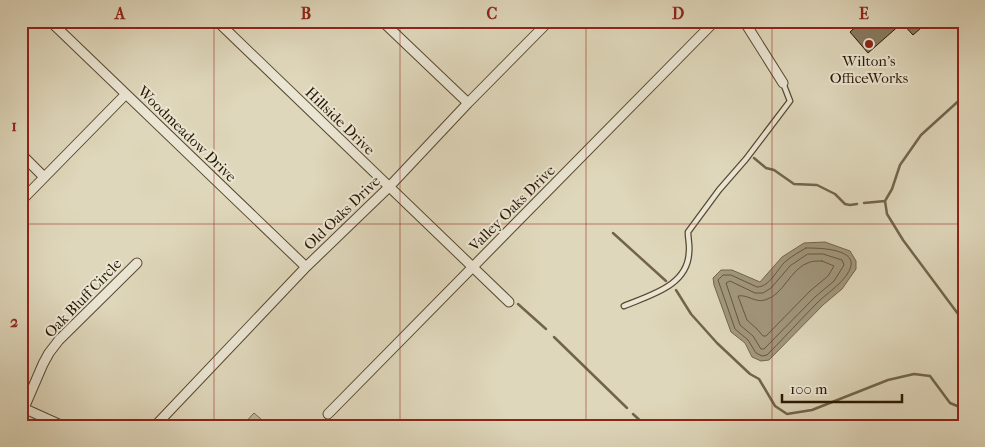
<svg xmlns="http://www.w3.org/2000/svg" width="985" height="447" font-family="'IM FELL French Canon',serif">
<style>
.green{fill:#c0b79b;stroke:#75684e}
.water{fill:#a1967c;stroke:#71644b}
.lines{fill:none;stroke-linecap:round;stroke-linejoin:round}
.shore{stroke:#66573e;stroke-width:1}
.stream{stroke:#71644b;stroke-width:2.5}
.building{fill:#887b62;stroke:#2a1801}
.service-casing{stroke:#574830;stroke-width:7}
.minor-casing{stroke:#574830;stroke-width:11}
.service{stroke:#eae5d3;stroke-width:4.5}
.minor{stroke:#eae5d3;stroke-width:9}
.grid{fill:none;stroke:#8f2418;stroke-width:1;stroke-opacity:0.55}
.poi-dot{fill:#8f2418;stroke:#eae5d3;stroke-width:2}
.labels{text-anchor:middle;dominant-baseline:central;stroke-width:4;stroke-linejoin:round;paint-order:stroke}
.poi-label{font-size:15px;fill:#2a1801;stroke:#eae5d3}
.street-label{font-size:15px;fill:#2a1801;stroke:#eae5d3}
.neatline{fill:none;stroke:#8f2418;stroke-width:2}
.grid-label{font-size:16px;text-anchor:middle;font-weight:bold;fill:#8f2418}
</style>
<rect width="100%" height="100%" fill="#dfd7bb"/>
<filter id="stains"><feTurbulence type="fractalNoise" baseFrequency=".004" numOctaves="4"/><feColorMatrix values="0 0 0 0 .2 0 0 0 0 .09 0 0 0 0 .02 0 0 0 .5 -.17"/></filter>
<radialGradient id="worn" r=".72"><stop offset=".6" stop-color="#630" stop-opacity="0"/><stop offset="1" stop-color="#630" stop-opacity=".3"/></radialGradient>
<path class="green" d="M254,413L269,426H242Z"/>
<path class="water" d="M825,242L850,251L856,261V269L842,289L823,305L769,360L761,361L752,357L745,343L731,332L714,285L713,278L721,270H732L760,282L782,257L804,243Z"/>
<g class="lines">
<path class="shore" d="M806,248C816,248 855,248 851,266C847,281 828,292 818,302C801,319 784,338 767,355L762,356L756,353L748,340L735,329L718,280L723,275H731L757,287C770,287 777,269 786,261C792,256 799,252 806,248Z
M808,254H823L842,260L844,265L834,281L815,297L764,349H761L753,336L740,325L726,283L730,281L755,293H763L771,288L790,266Z
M822,261L834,266L828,276L810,291L766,336H763L757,329L747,320L738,296C747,294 755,303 765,300C784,295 790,268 810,262C813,261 818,261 822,261Z"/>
<path class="stream" d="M964,96L921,135L900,165L892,189L885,201L887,214L903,240L964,322
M754,158L766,168L774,170L794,184L817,185L835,194L845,204L850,205L857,204
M864,203L885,201
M613,233L666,281
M676,290L691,314L717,343L750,374L759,379L775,406L787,414L812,410L888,380L914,374L930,376L950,403L962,408L964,419
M518,304L546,329
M554,337L627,408
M633,414L646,426
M960,426L964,421"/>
</g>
<path class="building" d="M862,21H929L913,35L902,23L868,53L850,32Z"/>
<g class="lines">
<g class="service-casing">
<path id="service" d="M624,306C650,295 688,286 689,252C690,246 688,239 688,232L719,190L746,159L790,101L783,83"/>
</g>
<g class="minor-casing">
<path id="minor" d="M50,21L306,267
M217,21L509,302
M382,21L468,103
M744,21L783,83
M21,154L44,177
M21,201L125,95
M21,407L63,426
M24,408L43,364L49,353L59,340L137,263
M328,414L715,21
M155,426L306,267L389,187L468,103L549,21"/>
</g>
<use href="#service" class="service"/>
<use href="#minor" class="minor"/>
</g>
<path class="grid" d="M214,21V426M400,21V426M586,21V426M772,21V426M21,224H964"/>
<circle class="poi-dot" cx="869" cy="44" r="5"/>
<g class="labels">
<g class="poi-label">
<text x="869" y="61">Wilton's<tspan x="869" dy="17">OfficeWorks</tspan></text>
</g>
<g class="street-label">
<text transform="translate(340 121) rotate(44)">Hillside Drive</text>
<text transform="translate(187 134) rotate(44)">Woodmeadow Drive</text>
<text transform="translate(512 208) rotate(-45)">Valley Oaks Drive</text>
<text transform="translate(342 213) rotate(-44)">Old Oaks Drive</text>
<text transform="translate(83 298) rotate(-46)">Oak Bluff Circle</text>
</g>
</g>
<rect width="985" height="447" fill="none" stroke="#dfd7bb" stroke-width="55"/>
<path d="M782 394v8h120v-8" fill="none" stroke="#2a1801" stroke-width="2.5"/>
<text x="790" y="394" font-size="15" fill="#2a1801" stroke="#eae5d3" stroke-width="4" paint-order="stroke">100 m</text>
<rect x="28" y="28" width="930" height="392" class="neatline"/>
<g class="grid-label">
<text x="120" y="19">A</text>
<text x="306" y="19">B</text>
<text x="492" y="19">C</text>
<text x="678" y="19">D</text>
<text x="864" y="19">E</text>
<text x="14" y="131">1</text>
<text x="14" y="327">2</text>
</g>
<rect width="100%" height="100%" filter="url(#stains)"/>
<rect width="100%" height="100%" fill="url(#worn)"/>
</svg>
